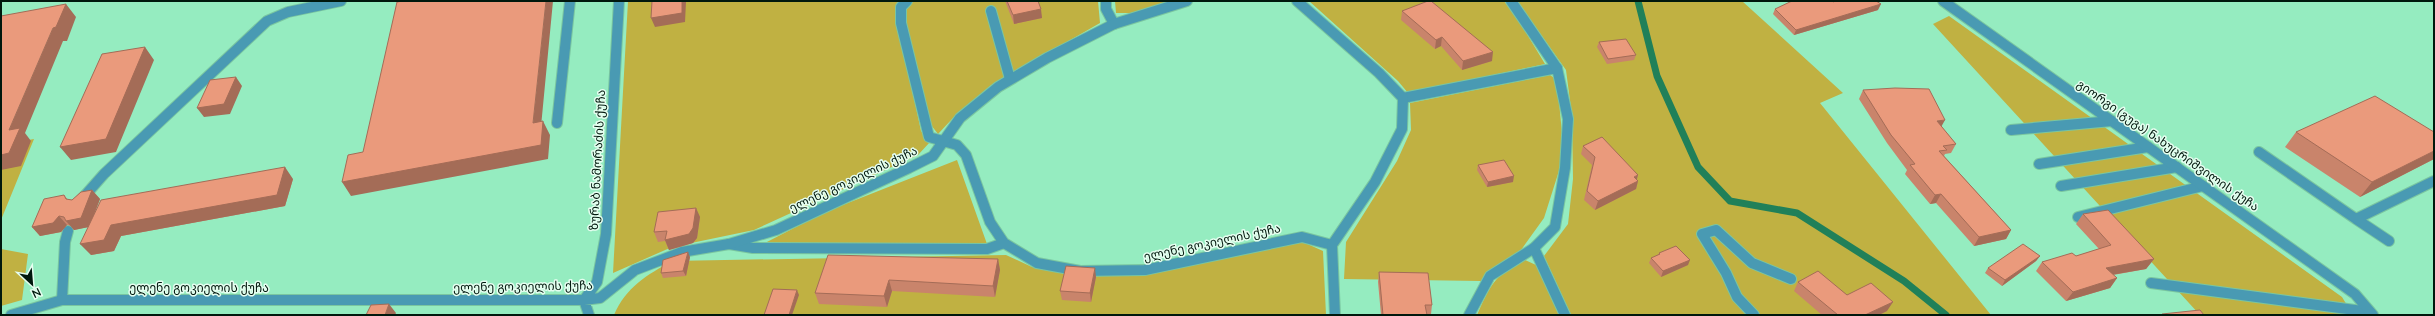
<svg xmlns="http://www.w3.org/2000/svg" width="2435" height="316" font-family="Lato,'Noto Sans Georgian',sans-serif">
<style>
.green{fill:#c0b142}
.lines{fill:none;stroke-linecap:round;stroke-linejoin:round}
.stream{stroke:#208059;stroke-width:7}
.lane-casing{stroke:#7ac6a0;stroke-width:12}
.street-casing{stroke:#7ac6a0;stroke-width:12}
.lane{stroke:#499ab3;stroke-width:10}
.street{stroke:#499ab3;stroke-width:10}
.wall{fill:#c9846b}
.shaded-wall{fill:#a46c57}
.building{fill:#ea9a7c;stroke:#a46c57}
.labels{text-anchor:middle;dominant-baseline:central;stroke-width:3;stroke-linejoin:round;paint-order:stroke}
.street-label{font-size:12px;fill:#00180d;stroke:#e5fef0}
</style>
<rect width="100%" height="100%" fill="#95ecc0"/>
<path class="green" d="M628,1H1098L1100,23L990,86L953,118L938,134L931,125L900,33L921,131L930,142L918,155L754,230L672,247L613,273Z
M1115,1H1172L1131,13H1116Z
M1309,1H1504L1519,21L1545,64L1408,93L1398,81Z
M1517,1H1742L1843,93L1820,103L1991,315H1571L1544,256L1568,224L1573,179L1572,116L1566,70Z
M1949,16L2342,297L2353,315H2200L1933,24Z
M1550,75L1557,80L1564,155L1544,218L1521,250L1481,281L1344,279L1346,242L1397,161L1411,130L1410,103Z
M34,139L1,220V145Z
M957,160L987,244H763L825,212Z
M1303,242L1323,251L1326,315H614C626,287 647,275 672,261L1006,255L1032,267L1083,276H1138Z
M1,249L28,254L22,300L1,306Z
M1523,259L1536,265L1559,315H1477C1490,286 1494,276 1523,259Z"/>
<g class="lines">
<path class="stream" d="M1638,1L1657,76L1698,167L1730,201L1797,213L1904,281L1946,315"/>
<g class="lane-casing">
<path id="lane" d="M907,1L901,7V23L929,137L957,145L966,155L990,222L1004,243L1037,263L1080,271L1145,270L1302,237L1332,245
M1106,1V9L1114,24
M991,11L1010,79
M1403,98L1557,68
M557,123L570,1
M2011,130L2112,121
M2259,152L2356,219L2434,181
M2039,164L2148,147
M2061,186L2177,167
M81,200L104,174L267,21L288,12L341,1
M2078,217L2203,186
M2356,219L2389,241
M729,244L753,248L987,249L1004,243
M1534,248L1565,315
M2151,283L2370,312
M62,300L65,242L68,231
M1754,315L1737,297L1726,273L1702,234L1716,230L1752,263L1791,279"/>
</g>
<g class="street-casing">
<path id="street" d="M1297,1L1379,73L1403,98L1402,129L1375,182L1332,245L1335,315
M1943,1L2355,294L2373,315
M11,315L62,300H584L600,298L635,270L682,252L729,244L776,230L909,168L933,156L960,118L998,87L1047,58L1114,24L1187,1
M589,315L584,300L597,282L606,234L619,1
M1469,315L1490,276L1534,248L1555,227L1565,168L1568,119L1557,68L1511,1"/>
</g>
<use href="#lane" class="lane"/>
<use href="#street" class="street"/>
</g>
<path class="wall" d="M1005,1H1038L1042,18L1014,24Z
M1833,2L1878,10L1794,35L1773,14L1775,9Z
M1402,11L1492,61L1462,70L1441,46L1435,49L1401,20Z
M1599,42L1636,55L1634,60L1607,64L1597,47Z
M1863,90L1941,126L1956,144L1951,153L1945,154L1944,156L2011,230L2006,239L1974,246L1936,203L1930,204L1905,174L1907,170L1887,143L1859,99Z
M2296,132H2434V159L2360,197L2285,147Z
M1583,146L1638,175L1637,179L1638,181L1636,189L1595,210L1584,200L1592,165L1581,154Z
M1478,165L1513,182L1487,187L1477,170Z
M293,179L285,206L121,236L114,251L91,255L88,227L74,230L71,226L67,225L61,232L40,236L32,227L64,195L68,200H72L92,190L100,199L94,215Z
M696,208L700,217L697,238L693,243L669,250L665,241L658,242L654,232Z
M2083,214L2154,259L2146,269L2113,275L2117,278L2110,288L2066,301L2036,271L2042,262L2076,256L2099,249L2076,224Z
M1659,253L1688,265L1661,277L1649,263L1651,258L1658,255Z
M2040,256L2036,261L2002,286L1985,273L1988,268Z
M690,257L686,276L663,278L661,273Z
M998,259L1000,270L995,297L892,291L887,307L819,304L815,293Z
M1379,272L1432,305L1431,314H1427V315H1381L1378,282Z
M1096,277L1091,302L1062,300L1060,291Z
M1798,282L1887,311L1879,315H1822L1794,291Z"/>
<path class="shaded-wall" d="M546,1H553L540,137L533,123Z
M682,1H685L686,2L685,22L655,27L651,18Z
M66,4L76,17L67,41H63L25,133L31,141L21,166L1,170V155L9,130L53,28Z
M1881,4L1878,10L1794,35L1796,30Z
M1041,9L1042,18L1014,24L1013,15Z
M1442,37L1441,46L1435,49L1436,40Z
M145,47L154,60L116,152L71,160L60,147Z
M1493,52L1492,61L1462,70L1463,61Z
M236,77L242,86L230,114L204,117L197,108Z
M1945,120L1940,129L1937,121Z
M543,121L550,135L548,159L351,196L342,182Z
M2434,151V159L2360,197L2372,182Z
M285,167L293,179L285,206L121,236L114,251L91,255L80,244L111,225Z
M1638,175L1636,182L1638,181L1636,189L1595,210L1598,201Z
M1514,176L1513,182L1487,187L1488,182Z
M92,190L100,199L89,227L74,230L66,221Z
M1941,194L1936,203L1930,204L1935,195Z
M696,208L700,217L697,238L693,243L669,250L665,240Z
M59,216L67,225L61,232L40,236L32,227Z
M2011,230L2006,239L1974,246L1979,237Z
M688,252L690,257L686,276L683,271Z
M2040,256L2036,261L2002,286L2005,280Z
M998,259L1000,270L995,297L993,286Z
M2154,259L2146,269L2099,277L2106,268Z
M1690,260L1688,265L1661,277L1663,271Z
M1095,268L1096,277L1091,302L1090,293Z
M2117,278L2110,288L2066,301L2073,292Z
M889,280L892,291L887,307L884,296Z
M797,290L799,295L792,315H789Z
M1893,302L1887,311L1879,315H1865Z
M389,304L396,313L395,315H385Z"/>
<path class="building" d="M403,1H546L533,123L543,121L541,145L342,182L348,155L363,152L397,2Z
M652,1H682V13L651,18Z
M1007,1H1038L1041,9L1013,15Z
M1428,1H1431L1493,52L1463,61L1442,37L1436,40L1402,11Z
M1792,1H1832L1833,2L1835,1H1876L1881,4L1796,30L1775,9Z
M66,4L56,27L53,28L9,130L20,128L9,153L1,155V16Z
M1626,39L1636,55L1608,59L1599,42Z
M145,47L106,139L60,147L102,54Z
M236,77L224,104L197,108L210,80Z
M1895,88L1929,89L1945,120L1937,121L1956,144L1943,146L1947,150L1939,151L2011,230L1979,237L1941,194L1935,195L1910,165L1915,164L1891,135L1863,90Z
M2375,96L2434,132V151L2372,182L2296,132Z
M1602,137L1638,175L1634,177L1638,181L1598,201L1587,191L1595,157L1583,146Z
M1504,160L1514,176L1488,182L1478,165Z
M285,167L277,195L111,225L104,240L80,244L101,200Z
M92,190L81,218L66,221L64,217L59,216L53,223L32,227L44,199L64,195L66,199L72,200L81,192Z
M696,208L693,228L689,234L665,240L667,231L654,232L658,212Z
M2108,210L2154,259L2106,268L2117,278L2073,292L2042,262L2072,253L2076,256L2111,245L2083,214Z
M2023,244L2040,256L2005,280L1988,268Z
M1676,246L1690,260L1663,271L1651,258L1660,254L1659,253Z
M688,252L683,271L661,273L663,260Z
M828,255L998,259L993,286L889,280L884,296L815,293Z
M1066,266L1095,268L1090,293L1060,291Z
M1818,271L1847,295L1871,283L1893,302L1865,315H1838L1798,282Z
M1379,272L1428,273L1432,305H1425L1427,315H1383Z
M773,289L797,290L789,315H764Z
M389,304L385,315H366L371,305Z
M2200,310L2204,315H2162V314Z"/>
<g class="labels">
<g class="street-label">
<text transform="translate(2168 145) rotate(35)">გიორგი (გუგა) ნახუცრიშვილის ქუჩა</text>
<text transform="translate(597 160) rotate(-87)">ზურაბ ნამორაძის ქუჩა</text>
<text transform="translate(853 179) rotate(-25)">ელენე გოკიელის ქუჩა</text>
<text transform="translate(1212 242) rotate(-12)">ელენე გოკიელის ქუჩა</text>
<text transform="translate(523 286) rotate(-1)">ელენე გოკიელის ქუჩა</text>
<text x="199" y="287">ელენე გოკიელის ქუჩა</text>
</g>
</g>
<rect width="2435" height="316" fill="none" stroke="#00180d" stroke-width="4"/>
<g transform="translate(32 284) rotate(154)" stroke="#e5fef0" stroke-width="3" paint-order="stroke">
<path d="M0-3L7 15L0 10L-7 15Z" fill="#00180d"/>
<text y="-6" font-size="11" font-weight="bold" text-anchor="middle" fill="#00180d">N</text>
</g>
</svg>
